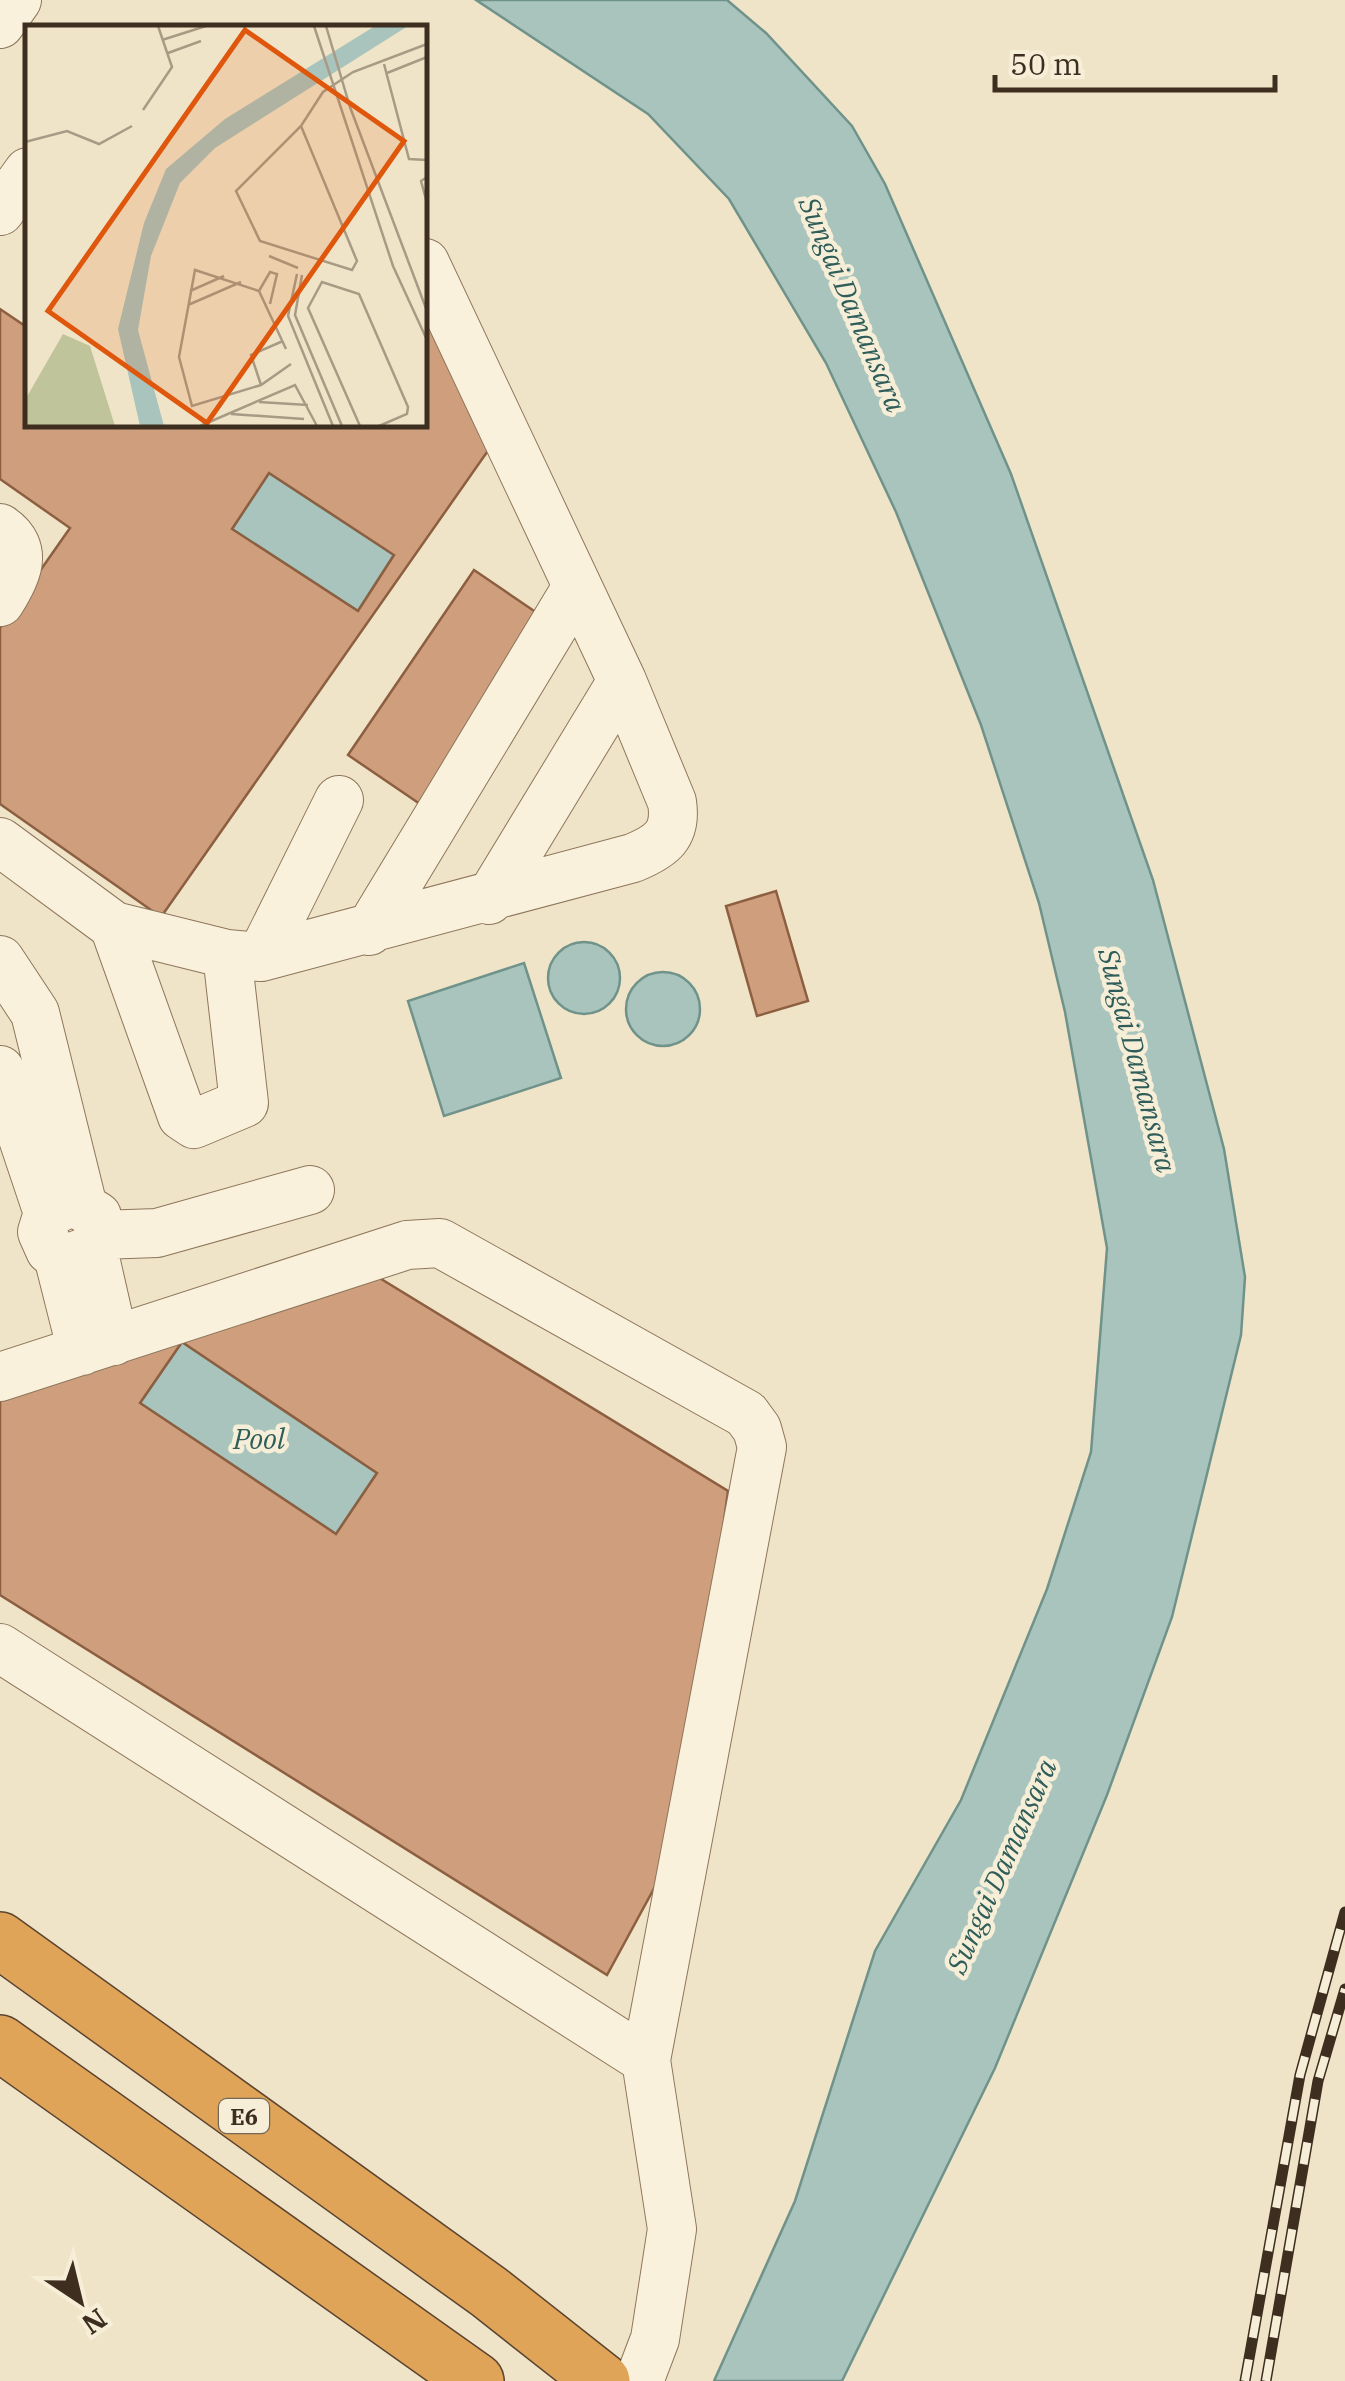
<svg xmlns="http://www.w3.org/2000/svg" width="1345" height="2381" font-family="'IBM Plex Serif',serif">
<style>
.water{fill:#a9c4bc;stroke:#6f938a;stroke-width:2.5}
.building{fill:#cf9f7d;stroke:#8d5f41;stroke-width:2.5;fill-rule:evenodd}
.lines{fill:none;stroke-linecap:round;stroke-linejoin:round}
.minor-casing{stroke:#8d765c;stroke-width:50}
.highway-casing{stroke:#5b4430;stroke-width:58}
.minor{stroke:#faf1dc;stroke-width:48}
.highway{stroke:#e0a458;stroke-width:55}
.rail-casing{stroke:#3d2e20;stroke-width:11}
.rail{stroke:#f7eed8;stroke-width:8;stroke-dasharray:22;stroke-linecap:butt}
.labels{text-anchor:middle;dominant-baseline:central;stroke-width:9;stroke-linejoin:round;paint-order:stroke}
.shield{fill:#f7eed8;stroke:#756857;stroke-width:2.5}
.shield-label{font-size:22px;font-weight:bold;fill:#3d2e20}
.water-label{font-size:28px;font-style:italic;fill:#2f5d5a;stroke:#f7eed8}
.inset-road{fill:none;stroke:#a89b85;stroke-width:2.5}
.view{fill:#df570d;fill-opacity:0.15;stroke:#df570d;stroke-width:5}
.inset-edge{fill:none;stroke:#3d2e20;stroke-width:5}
</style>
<rect width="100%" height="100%" fill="#f0e4c8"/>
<path class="water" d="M476,0H727L766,33L852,126L885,184L1011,474L1153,880L1224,1149L1245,1277L1241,1335L1172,1617L1107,1795L995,2068L842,2381H714L795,2201L875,1951L961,1800L1047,1589L1091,1452L1107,1248L1065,1012L1039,903L981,725L896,512L826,363L729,199L648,114Z
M269,473L394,555L358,611L232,529Z
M548 978a36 36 0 1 1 72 0a36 36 0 1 1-72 0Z
M524,963L561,1078L444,1116L408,1001Z
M626 1009a37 37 0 1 1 74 0a37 37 0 1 1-74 0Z
M182,1342L377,1473L336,1534L140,1403Z"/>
<path class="building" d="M0,309L28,328V425H425V311L499,435L161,917L0,804V628L70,528L0,479ZM269,473L394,555L358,611L232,529Z
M474,570L546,619L420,804L348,755Z
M776,891L808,1001L757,1016L726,906Z
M368,1271L728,1491L683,1835L607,1975L0,1595V1388ZM182,1342L377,1473L336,1534L140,1403Z"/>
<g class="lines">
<g class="minor-casing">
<path id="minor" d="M0,24L17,0
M0,211L28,172
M0,528C31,549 16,577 0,602
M0,842L114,926L227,954L261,957L633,858C662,846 677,835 672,802L622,681L425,263
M489,900L622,681
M114,926L182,1116L194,1124L244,1103L227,954
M369,931L577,587
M261,957L339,800
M0,960L35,1013L82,1203
M0,1070L48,1213
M100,1235L157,1233L310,1190
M93,1249L67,1259L50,1250L42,1232L48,1213L73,1201L97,1216L100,1235L93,1249L114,1341
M58,1256L82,1351
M0,1377L407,1245L440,1243L746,1414L757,1429L762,1447L646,2060L672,2229L655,2339L639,2381
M0,1648L646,2060"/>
</g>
<g class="highway-casing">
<path id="highway" d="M0,1940L489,2292L602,2381
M0,2043L476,2381"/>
</g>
<use href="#minor" class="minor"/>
<use href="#highway" class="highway"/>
<g class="rail-casing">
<path id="rail" d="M1245,2381L1300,2075L1345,1912
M1266,2381L1318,2081L1345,1989"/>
</g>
<use href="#rail" class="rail"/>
</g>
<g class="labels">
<rect class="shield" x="219" y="2099" width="50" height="34" rx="8"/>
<g class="shield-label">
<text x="244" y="2116">E6</text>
</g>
<g class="water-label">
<text transform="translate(853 304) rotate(67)">Sungai Damansara</text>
<text transform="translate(1138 1060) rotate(75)">Sungai Damansara</text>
<text x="259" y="1438">Pool</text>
<text transform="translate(1001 1866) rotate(-66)">Sungai Damansara</text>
</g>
</g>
<g transform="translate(25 25)">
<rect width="402" height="402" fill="#f0e4c8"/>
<path d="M38,309L65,321L90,401H0V375Z" fill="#bfc49a"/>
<path d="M350,1H383L190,123L155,158L126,231L113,305L139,401H115L93,304L119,198L141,144L200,94Z" fill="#a9c4bc"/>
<path class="inset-road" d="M289,1L368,241L402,315M301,1L325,82L402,286M137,15L181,1M143,28L176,16M359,39L384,134L402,135M362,48L402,32M118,85L147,42L133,1M276,101L332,236L327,245L235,216L211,166L276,101L298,67L328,47L402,19M0,117L42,106L74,119L107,101M402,152L396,156L402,178M244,231L273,243M272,249L263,291L308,401M277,250L270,290L317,401M165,266L199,251M234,266L245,247L252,249L245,279M163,280L216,257M261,324L234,266L170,245L154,332L167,381L236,360L266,339M236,360L226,330L258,316M234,377L283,380M206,389L279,394M175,401L270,360L292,401M335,401L283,283L297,257L334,269L383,382L382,389L354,401"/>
<path class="view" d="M220,5L379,116L182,398L23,286Z"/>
<rect width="402" height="402" class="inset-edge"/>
</g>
<g transform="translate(80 2301) rotate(145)" stroke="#f7eed8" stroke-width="8" paint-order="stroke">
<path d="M0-8L18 38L0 25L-18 38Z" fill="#3d2e20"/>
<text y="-15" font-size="28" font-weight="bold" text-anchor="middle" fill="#3d2e20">N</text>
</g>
<path d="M995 75v15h280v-15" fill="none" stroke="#3d2e20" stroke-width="5"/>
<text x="1010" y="75" font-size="30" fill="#3d2e20" stroke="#f7eed8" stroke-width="8" paint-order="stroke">50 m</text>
</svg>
